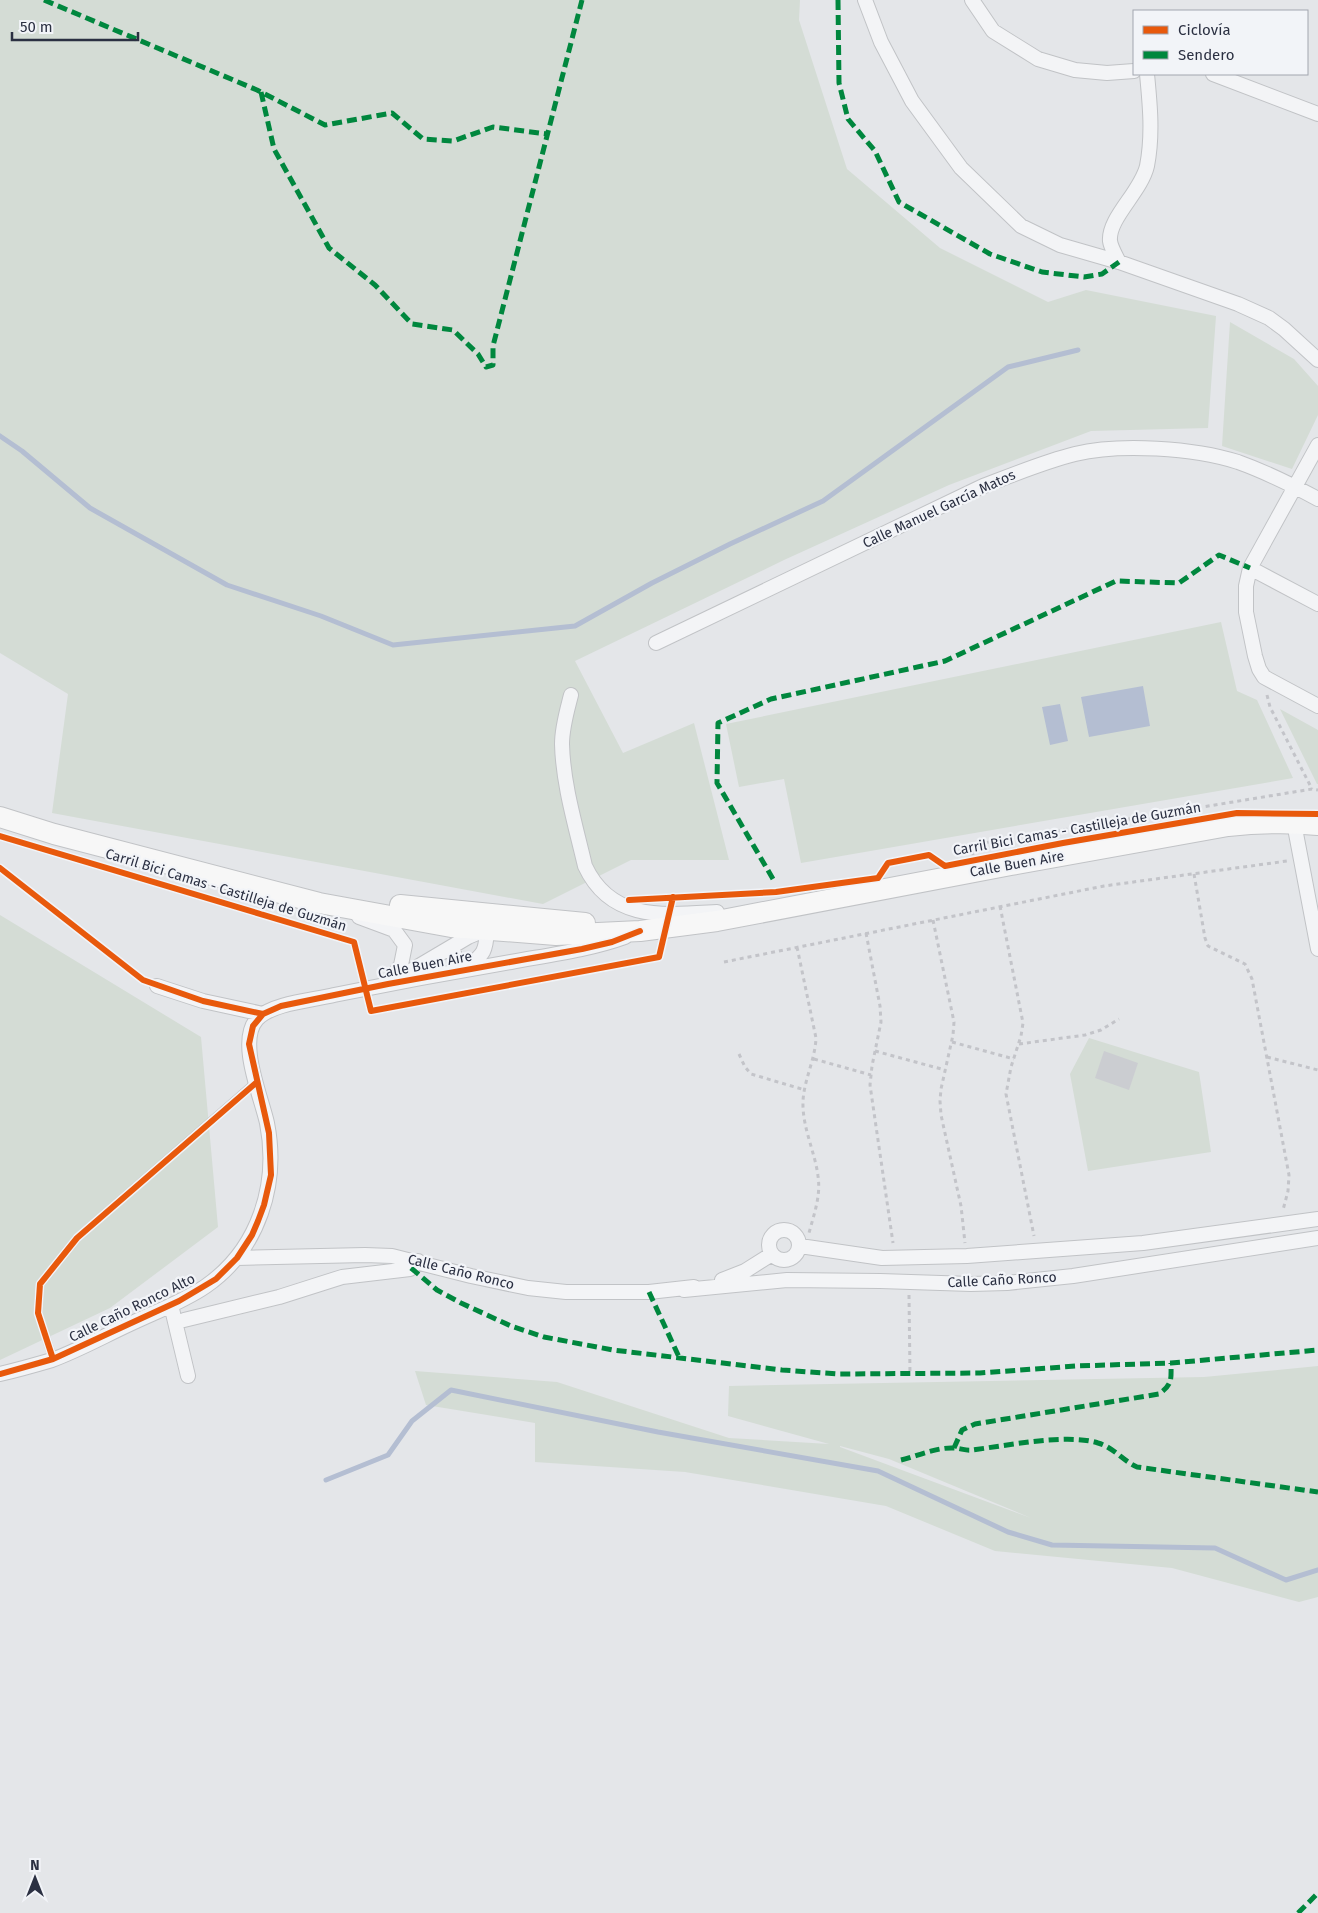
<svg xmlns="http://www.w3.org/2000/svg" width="1318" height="1913" font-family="'Fira Sans',sans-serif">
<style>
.green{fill:#d4dcd5;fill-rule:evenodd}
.water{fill:#b4bed2}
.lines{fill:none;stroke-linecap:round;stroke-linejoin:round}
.stream{stroke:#b4bed2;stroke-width:5}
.building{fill:#cbcdd1}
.lane-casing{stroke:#c1c3c6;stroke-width:9}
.street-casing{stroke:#c1c3c6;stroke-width:16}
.secondary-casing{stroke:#c1c3c6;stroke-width:22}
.path{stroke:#c3c4c9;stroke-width:3;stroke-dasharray:4 4;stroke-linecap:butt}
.lane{stroke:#f3f4f6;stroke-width:7}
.street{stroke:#f3f4f6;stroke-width:14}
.secondary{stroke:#f7f7f7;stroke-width:20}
.quiet{stroke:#00873e;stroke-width:5;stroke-dasharray:10 5;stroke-linecap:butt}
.cycleway-casing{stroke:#f2f4f8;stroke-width:9}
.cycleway{stroke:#e8590c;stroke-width:6}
.labels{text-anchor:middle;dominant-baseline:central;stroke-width:4.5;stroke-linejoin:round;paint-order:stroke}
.street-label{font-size:14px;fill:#2b3042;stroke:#f2f4f8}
</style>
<rect width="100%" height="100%" fill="#e4e6e9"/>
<path class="green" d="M0,0H800L799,20L847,169L940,248L1048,302L1086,290L1216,316L1208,428L1091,431L949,485L784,560L575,661L623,753L694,723L729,860H631L543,904L52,813L68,694L0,653Z
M1230,322L1294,359L1318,386V415L1292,469L1222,446Z
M1221,622L1237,691L1257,700L1293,778L801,863L784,779L739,787L726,724Z
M1280,709L1318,730V784H1317Z
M0,915L201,1037L218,1227L110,1308L0,1360Z
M1089,1038L1199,1072L1211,1152L1088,1171L1070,1074Z
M1318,1366V1597L1299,1602L1172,1568L995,1551L886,1506L685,1472L535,1462V1423L426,1405L415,1371L557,1382L729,1438L829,1444L728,1416L729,1386L1204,1377ZM840,1446L889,1459L1031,1518L840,1447Z"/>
<path class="water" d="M1143,686L1150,726L1089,737L1081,697Z
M1060,704L1068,741L1050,745L1042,707Z"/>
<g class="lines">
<path class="stream" d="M0,436L22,451L90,508L227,585L321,616L393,645L575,626L652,583L730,544L823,501L1008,367L1078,350
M326,1480L388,1455L412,1421L451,1390L658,1432L878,1471L1008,1532L1052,1545L1215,1548L1286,1580L1318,1570"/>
</g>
<path class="building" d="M1104,1051L1138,1063L1129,1090L1095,1078Z"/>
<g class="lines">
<g class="lane-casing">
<path id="lane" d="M53,1359L38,1313L40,1284L77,1238L256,1082"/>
</g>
<g class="street-casing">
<path id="street" d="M865,0L881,42L912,101L961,168L1021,226L1060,245L1119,262L1238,304L1269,318L1284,329L1318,360
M972,0L993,31L1038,59L1075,70L1107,73L1134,71
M1213,74L1318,114
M1119,262C1116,256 1111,248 1110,241C1108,218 1141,192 1147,166C1153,135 1150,105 1147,74
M1318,445L1250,568L1246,586V612L1255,656L1259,669L1264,677L1318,706
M1250,568L1318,604
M656,643L981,487C1012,475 1043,462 1075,454C1120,443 1194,448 1238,462C1266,472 1292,485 1318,499
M571,695C567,711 562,727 562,744C563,785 576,827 585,866C611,922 665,915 717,912
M1294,823L1318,949
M359,917L394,930L405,945L401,965L391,979
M397,979L468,937L487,929C486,954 483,954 464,970L455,960L453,946
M157,986L203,1001L263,1014
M769 1245a15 15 0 1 1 30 0a15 15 0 1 1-30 0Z
M800,1246L882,1258L967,1256L1143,1243L1318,1219
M237,1258L365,1255L392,1256L471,1276L528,1288L566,1292H649L694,1287
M722,1280L745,1271L772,1254
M684,1290L787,1280L880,1281L971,1284L1007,1283L1073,1276L1318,1238
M171,1305L188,1376
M184,1320L279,1297L342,1277L410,1269L418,1261
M0,1374C17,1370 35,1365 52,1360C79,1350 104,1336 130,1324C155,1312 183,1302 206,1286C259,1249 279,1184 267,1123C261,1096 237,1041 257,1019C272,1003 314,1000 334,995C393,983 452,972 511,962C549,955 589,950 625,937"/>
</g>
<g class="secondary-casing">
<path id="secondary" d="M0,817L54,834L319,903L451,927L556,935L640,931L717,921L1011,865L1228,826C1258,823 1288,822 1318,825
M400,905L585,923"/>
</g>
<path class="path" d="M1267,695L1270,707L1312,789
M953,849L971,845
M973,855L971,845L1312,789L1318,790
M1194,874L1205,938L1208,946L1245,964L1252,979L1289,1175L1288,1191L1283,1210
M1000,906L1023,1023L1021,1036L1011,1067L1006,1094L1034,1236
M933,920L954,1022L953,1035L941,1089L940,1101L941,1115L961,1206L965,1243
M866,933L880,1006L881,1022L872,1066L870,1085L893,1243
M797,947L816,1038C815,1060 804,1080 803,1101C802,1127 815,1152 818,1176C821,1196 814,1214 809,1233
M724,962L1104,886L1287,861
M952,1042L1014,1059
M1019,1044L1085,1035L1101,1030L1119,1019
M875,1051L945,1070
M739,1054L745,1067L751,1074L805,1090
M1267,1057L1318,1070
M814,1059L871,1075
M909,1295L910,1374"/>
<use href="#lane" class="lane"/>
<use href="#street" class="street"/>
<use href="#secondary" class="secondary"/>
<path class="quiet" d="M44,0L257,90L325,125L392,113L423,139L453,141L493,127L547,134
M838,0L839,83L848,119L875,151L899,202L990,254L1042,272L1084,277L1102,274L1119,262
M261,92L274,149L329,248L375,285L412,324L453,330L478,354L486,367L493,365V346L582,0
M773,879L717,783L718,723L771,699L945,661L1116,581L1179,583L1219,555L1250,568
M411,1268L437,1290L461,1303L511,1326L544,1337L613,1350L782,1370L838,1374L980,1373L1076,1366L1171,1363L1318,1350
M649,1292L679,1357
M954,1448L962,1430L975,1424L1159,1394C1173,1384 1171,1379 1171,1363
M901,1460C917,1456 937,1447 954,1448C960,1448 966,1451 972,1450C1005,1446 1067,1433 1098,1443C1113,1447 1123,1461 1137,1467L1318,1492
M1298,1913L1318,1893"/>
<g class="cycleway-casing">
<path id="cycleway" d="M0,836L354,942L371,1011L659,957L673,897
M0,868L143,980L203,1001L263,1014
M629,900L776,892L878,878L888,863L929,855L945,866L1063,843L1237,813L1318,814
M53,1359L38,1313L40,1284L77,1238L257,1082
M0,1374L53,1359L179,1301L216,1279L237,1258L252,1235L258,1221L264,1205L271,1175L269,1133L249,1044L253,1026L263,1014L281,1006L388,984L582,949L612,942L640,931"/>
</g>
<use href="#cycleway" class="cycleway"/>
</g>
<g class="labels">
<g class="street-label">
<text transform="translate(939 509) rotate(-25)">Calle Manuel García Matos</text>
<text transform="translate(1077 829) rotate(-10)">Carril Bici Camas - Castilleja de Guzmán</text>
<text transform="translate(1017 864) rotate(-10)">Calle Buen Aire</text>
<text transform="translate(226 890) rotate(17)">Carril Bici Camas - Castilleja de Guzmán</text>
<text transform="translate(425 965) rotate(-11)">Calle Buen Aire</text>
<text transform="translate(461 1272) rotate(14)">Calle Caño Ronco</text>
<text transform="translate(1002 1280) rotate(-3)">Calle Caño Ronco</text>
<text transform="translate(132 1308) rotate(-26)">Calle Caño Ronco Alto</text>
</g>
</g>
<rect x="1133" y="10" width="175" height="65" fill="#f2f4f8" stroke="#a2a6af"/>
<rect x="1143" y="26" width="25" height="8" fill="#e8590c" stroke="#a2a6af"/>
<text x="1178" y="35" font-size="15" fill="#2b3042">Ciclovía</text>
<rect x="1143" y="51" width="25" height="8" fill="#00873e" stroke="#a2a6af"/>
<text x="1178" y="60" font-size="15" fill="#2b3042">Sendero</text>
<g transform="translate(35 1878)" stroke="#f2f4f8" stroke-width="4" paint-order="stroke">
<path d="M0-4L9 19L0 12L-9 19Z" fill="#2b3042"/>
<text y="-8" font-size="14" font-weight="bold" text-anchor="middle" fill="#2b3042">N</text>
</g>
<path d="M12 32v8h126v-8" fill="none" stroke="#2b3042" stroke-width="2.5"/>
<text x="20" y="32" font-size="15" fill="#2b3042" stroke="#f2f4f8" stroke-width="4" paint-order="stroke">50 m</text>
</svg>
